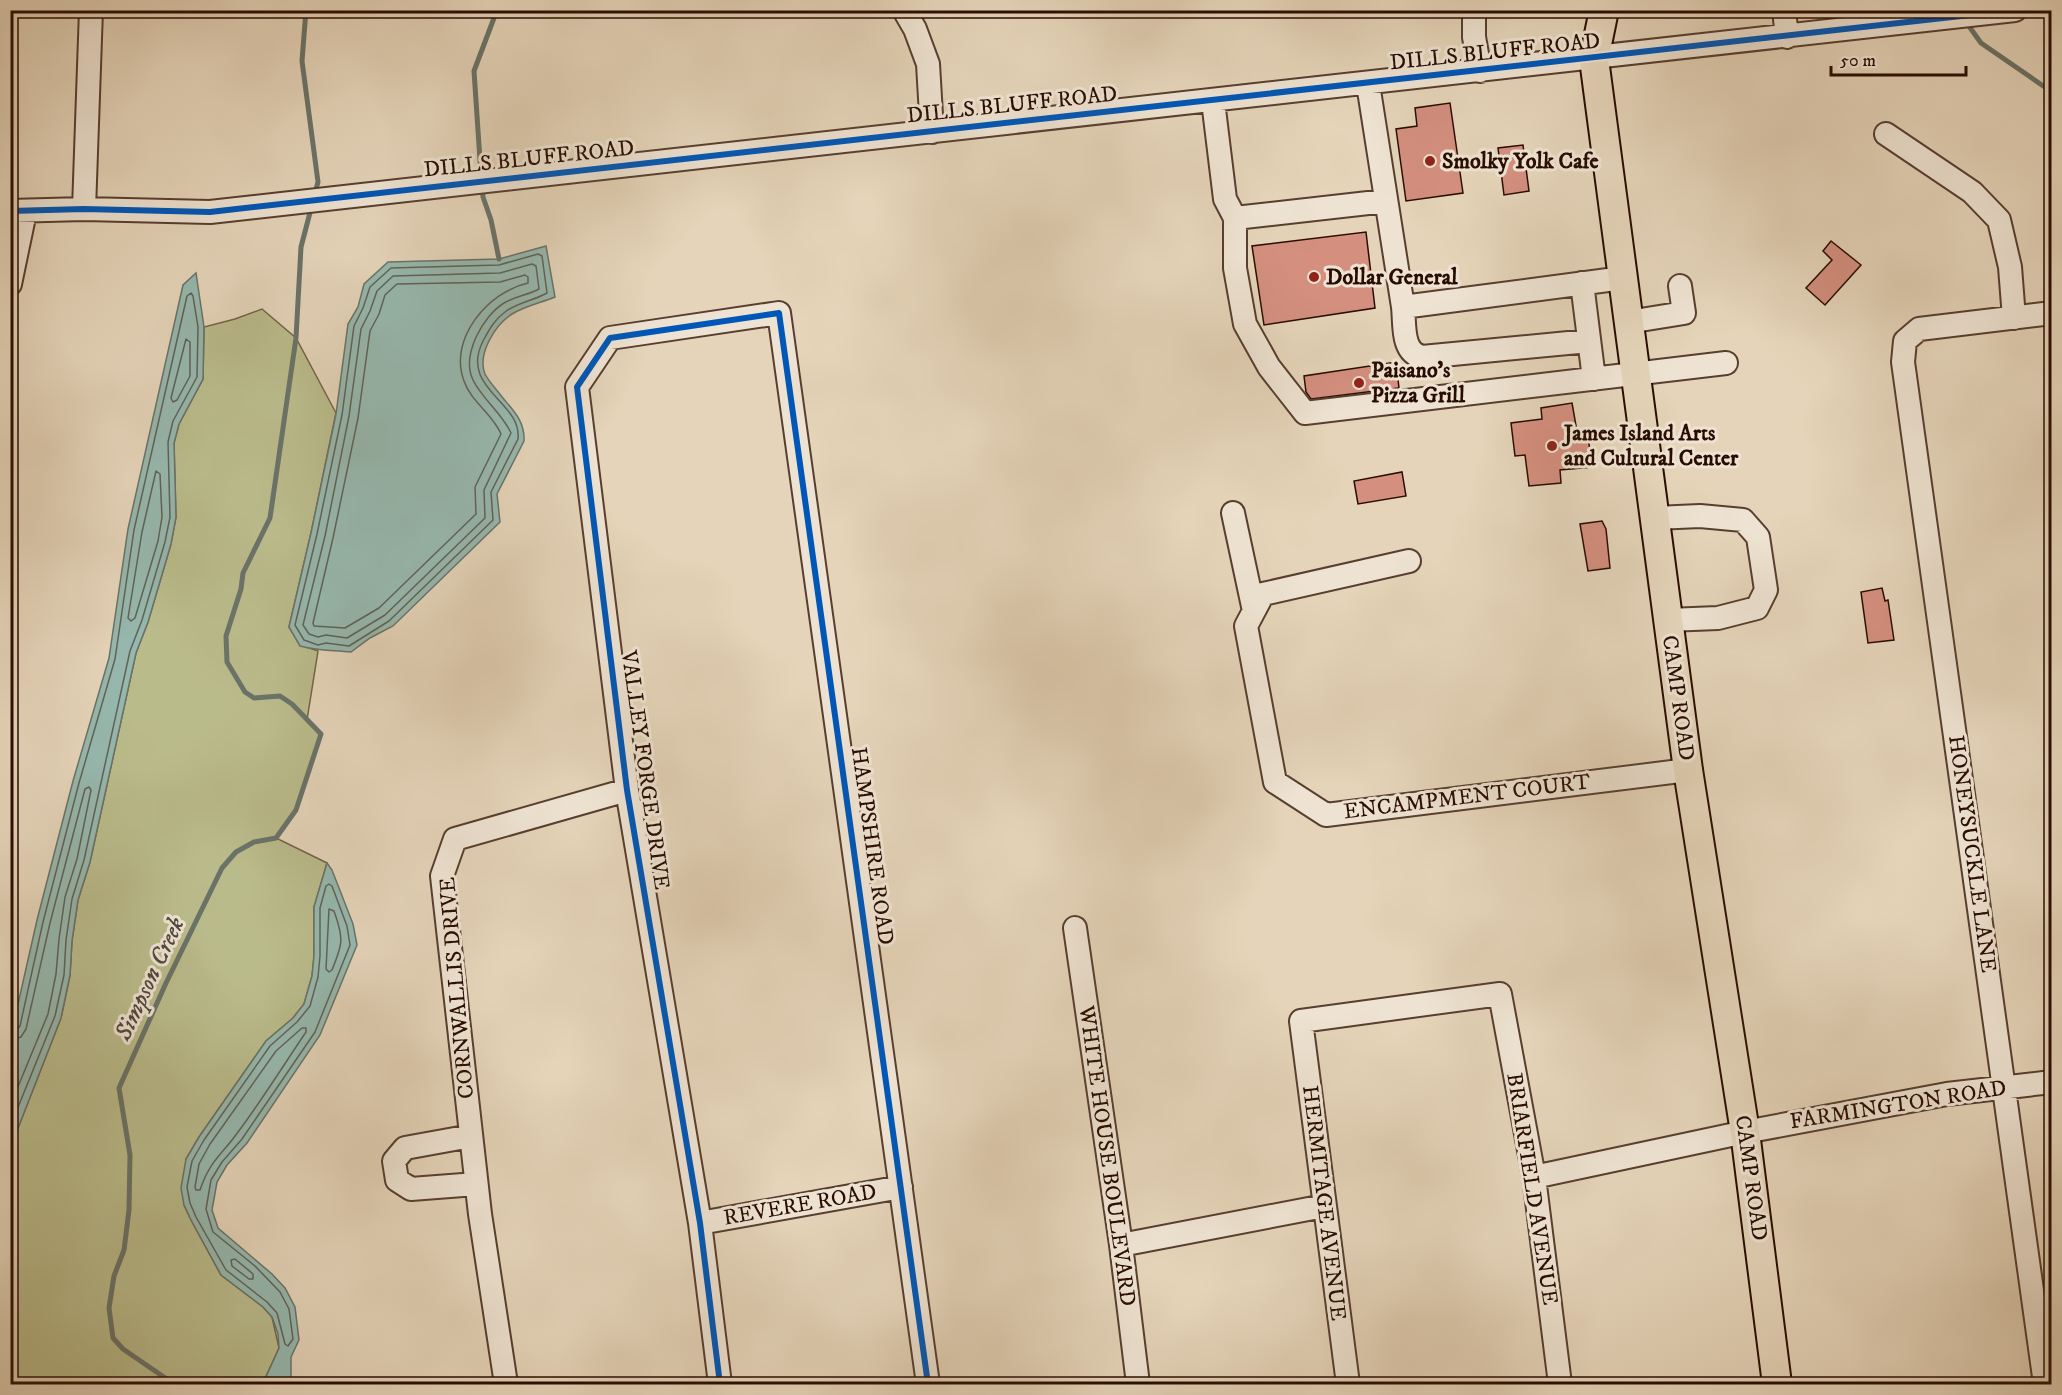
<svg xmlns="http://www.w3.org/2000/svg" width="2062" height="1395" font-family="'IM FELL DW Pica',serif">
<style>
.green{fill:#babb8b;stroke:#726446;stroke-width:1.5}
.water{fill:#96b8ae;stroke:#6a7369;stroke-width:1.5}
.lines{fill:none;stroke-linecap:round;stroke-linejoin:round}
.shore{stroke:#606258;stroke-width:1.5}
.stream{stroke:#6a7369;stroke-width:5}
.building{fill:#d48f7f;stroke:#290c01;stroke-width:1.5}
.minor-casing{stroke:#583e2f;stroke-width:26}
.major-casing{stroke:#290c01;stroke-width:32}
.minor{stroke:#eee3d2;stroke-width:22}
.major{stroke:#e5d4b9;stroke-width:28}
.cycleway-casing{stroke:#eee3d2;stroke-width:10}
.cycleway{stroke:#0057b8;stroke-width:6}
.poi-dot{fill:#8f2418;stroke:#eee3d2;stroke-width:2}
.labels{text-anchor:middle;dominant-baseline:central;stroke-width:6;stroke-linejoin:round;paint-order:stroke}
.street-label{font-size:22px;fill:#290c01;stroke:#eee3d2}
.poi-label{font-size:22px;font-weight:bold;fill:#290c01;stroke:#eee3d2;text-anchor:start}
.water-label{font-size:24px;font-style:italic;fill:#4f483e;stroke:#eee3d2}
</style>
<rect width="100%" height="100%" fill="#e5d4b9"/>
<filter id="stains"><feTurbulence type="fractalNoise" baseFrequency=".00333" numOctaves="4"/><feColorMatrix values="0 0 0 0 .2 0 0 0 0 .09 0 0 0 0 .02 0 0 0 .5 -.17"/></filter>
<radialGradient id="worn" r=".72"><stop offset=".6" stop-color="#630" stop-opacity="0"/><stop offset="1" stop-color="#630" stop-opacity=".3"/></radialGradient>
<path class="green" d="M262,309L296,338L336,413L311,533L289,627L300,645L318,651L307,720L321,734L296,810L276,838L327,863L314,907V956L312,976L304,1004L293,1018L266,1041L199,1137L186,1159L184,1205L191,1220L221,1275L263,1307L272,1317L279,1348L264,1381V1384H11V1146L61,1018L70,976L72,941L78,900L90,862L136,653L148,622L171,544L176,517L174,443L179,424L203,379L204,327L235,319Z"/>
<path class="water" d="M546,246L555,297C540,303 525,306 512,314C495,325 477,354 485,374C488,380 495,388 499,393C511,409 525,419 524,441L497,494L500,522L393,626L370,638L351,652C333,650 317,651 300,646L289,627L311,533L336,414L348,324L358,307L364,284L388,262L499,259Z
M196,273L204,327L203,379L179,424L174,443L176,517L171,544L148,622L136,653L90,862L78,900L72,941L70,975L61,1018L11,1146V1035L37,920L73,781L109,658L128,529L183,285Z
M327,863L332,870L353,924L357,945L320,1035L247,1143L227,1165L217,1182L212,1210L218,1228L272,1274L285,1288L295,1307L299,1340L291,1357V1384H264V1381L279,1348L278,1334L272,1317L263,1307L221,1275L191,1220L184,1205L181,1188L186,1159L199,1137L266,1041L293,1018L304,1004L312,976L314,956V907Z"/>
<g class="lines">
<path class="shore" d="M538,254L542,256L547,293C533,301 518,302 505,312C494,320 489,330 483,341C459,389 522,401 518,439L491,492L493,520L389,621L349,646L326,643L318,645L304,640L295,625L317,534L342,415L354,326L363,308L370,287L391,268L499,265Z
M532,264L536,266L539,289C528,295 516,296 504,303C483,316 461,355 473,380C483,400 502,413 511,433L484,490L485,518L385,615L347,638L326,635L318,637L309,634L303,625L325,536L349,416L361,329L370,311L377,291L393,276L500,273Z
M525,275L528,277V283C488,292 448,339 464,381C471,402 493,414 501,434L475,487L476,514L379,608L345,628L314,626L313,623L333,538L358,418L370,331L379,314L385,295L397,284L500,282Z
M186,339L190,342V376L177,400L173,402L171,398Z
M156,471L160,474L162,517L158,541L135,618L131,621L128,618L142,532Z
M329,884L332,886L347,926L350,945L315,1032L242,1139L222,1162L211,1180L206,1209L213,1232L255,1266L280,1292L289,1309L293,1339L288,1346L285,1344L277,1313L267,1302L226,1270L196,1217L190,1203L187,1187L192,1161L204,1140L270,1046L297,1022L310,1006L318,977L320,956V908L326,886Z
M329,909L334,911C344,939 343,943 332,970L329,972L326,969Z
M302,1028H306V1032C283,1066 262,1100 238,1132C222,1155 210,1160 200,1190H196L195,1187L199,1164L210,1144L276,1051Z
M10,1032L16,1031L20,1026L43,922L79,783L115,659L134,530L187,296L191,293L193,296L198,327L197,377L173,421L168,442L170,517L165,542L142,620L130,651L84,860L72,899L66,940L64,975L55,1016L10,1127
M10,1040L21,1037L26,1029L50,923L85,789L89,787L91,790L77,859L65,897L59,939L56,974L48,1014L10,1106
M235,1259L253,1274V1279H249L232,1266L231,1260Z"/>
<path class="stream" d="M306,10L302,61L318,182L315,193
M1966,22L1981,43L2052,92
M481,175L474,71L497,10
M482,187L483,197L491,220L499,259
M174,1384L123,1349L113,1338L109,1308L114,1276L124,1250L129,1210L130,1155L119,1088L166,983L222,868L236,852L254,842L276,838L296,810L321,734L292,704L280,696L254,698L245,692L227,662L226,636L241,589L243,573L270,518L296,338L301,247L312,205"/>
</g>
<path class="building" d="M1450,103L1463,193L1406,201L1396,129L1417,126L1415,108Z
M1523,145L1529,191L1504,195L1498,148Z
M1366,232L1375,308L1264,325L1252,246Z
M1831,241L1861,265L1825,305L1806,288L1832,260L1823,251Z
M1396,362L1399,388L1311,399L1306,392L1304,376Z
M1572,403L1578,437L1588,436L1592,467L1560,470L1561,483L1529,486L1525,455L1515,456L1511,423L1542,419L1541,408Z
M1402,472L1406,496L1358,504L1354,481Z
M1602,521L1606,529L1610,568L1588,571L1580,524Z
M1882,588L1885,601L1888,600L1894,640L1868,643L1861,592Z"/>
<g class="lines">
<g class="minor-casing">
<path id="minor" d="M904,10L915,29L928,64L932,132
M1474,10V37L1480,71
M1784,10L1787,37
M1368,84L1403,307L1623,278
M1213,101L1225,199L1235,218L1386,201
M1886,134L1972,192L1999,220L2010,267L2014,318
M84,209L91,10
M10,211L84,209L210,212L2015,10
M1235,218V268L1245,324L1269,367L1305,413L1726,363
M1582,283L1594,379
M10,284L25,212
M1403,307C1405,324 1401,352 1422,357L1589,341
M1628,322L1684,313L1680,286
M1233,513L1254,611
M1655,518L1700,516L1743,520L1758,537L1766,590L1757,608L1718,618L1668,620
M1409,561L1263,594L1246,626L1275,782L1326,815L1688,770
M1075,928L1121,1245L1138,1384
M471,1136L405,1148L394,1161L397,1180L411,1189L476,1184
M1534,1177L1745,1132L1947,1094L2052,1082
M700,1223L901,1187
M1121,1245L1324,1206
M506,1384L480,1214L442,876L455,839L627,790
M720,1384L700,1223L627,790L577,387L610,338L779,313L928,1384
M1348,1384L1301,1021L1500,994L1534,1177L1560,1384
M2045,1384L1903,362L1905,341L1919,329L2052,313"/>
</g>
<g class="major-casing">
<path id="major" d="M1604,10L1594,59L1688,770L1745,1132L1777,1384"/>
</g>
<use href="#minor" class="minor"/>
<use href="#major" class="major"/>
<g class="cycleway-casing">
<path id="cycleway" d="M10,211L84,209L210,212L2015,10
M720,1384L700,1223L627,790L577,387L610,338L779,313L928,1384"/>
</g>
<use href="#cycleway" class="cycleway"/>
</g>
<g class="poi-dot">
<circle cx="1430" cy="161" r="6"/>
<circle cx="1314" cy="277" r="6"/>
<circle cx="1359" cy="383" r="6"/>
<circle cx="1552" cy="446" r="6"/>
</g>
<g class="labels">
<g class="street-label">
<text transform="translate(1495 52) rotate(-6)">DILLS BLUFF ROAD</text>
<text transform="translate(1012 105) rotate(-6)">DILLS BLUFF ROAD</text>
<text transform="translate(529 159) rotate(-6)">DILLS BLUFF ROAD</text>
<text transform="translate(1678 698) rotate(82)">CAMP ROAD</text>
<text transform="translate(645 770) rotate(82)">VALLEY FORGE DRIVE</text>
<text transform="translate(1467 797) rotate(-7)">ENCAMPMENT COURT</text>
<text transform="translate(872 846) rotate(82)">HAMPSHIRE ROAD</text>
<text transform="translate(1972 854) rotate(82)">HONEYSUCKLE LANE</text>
<text transform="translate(457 988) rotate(-95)">CORNWALLIS DRIVE</text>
<text transform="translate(1898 1105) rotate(-9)">FARMINGTON ROAD</text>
<text transform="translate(1107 1156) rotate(82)">WHITE HOUSE BOULEVARD</text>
<text transform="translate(1751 1178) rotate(82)">CAMP ROAD</text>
<text transform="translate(1532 1189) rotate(81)">BRIARFIELD AVENUE</text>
<text transform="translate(1324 1203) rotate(83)">HERMITAGE AVENUE</text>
<text transform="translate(800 1205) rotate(-10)">REVERE ROAD</text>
</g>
<g class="poi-label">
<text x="1442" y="161">Smolky Yolk Cafe</text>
<text x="1326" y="277">Dollar General</text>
<text x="1371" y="370">Paisano's<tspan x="1371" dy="25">Pizza Grill</tspan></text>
<text x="1564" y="433">James Island Arts<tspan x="1564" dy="25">and Cultural Center</tspan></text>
</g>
<g class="water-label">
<text transform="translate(150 979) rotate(-65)">Simpson Creek</text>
</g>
</g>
<rect width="2062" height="1395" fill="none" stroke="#e5d4b9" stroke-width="36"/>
<rect x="12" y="12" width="2038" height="1371" fill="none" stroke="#290c01" stroke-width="3"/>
<rect x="18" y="18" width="2026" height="1359" fill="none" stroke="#290c01" stroke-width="1.5"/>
<path d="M1831 66v9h135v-9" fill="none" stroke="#290c01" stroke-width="3"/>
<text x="1840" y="66" font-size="18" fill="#290c01" stroke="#eee3d2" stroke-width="4.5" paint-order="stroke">50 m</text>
<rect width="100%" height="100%" filter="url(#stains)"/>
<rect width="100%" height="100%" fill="url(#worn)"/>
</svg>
